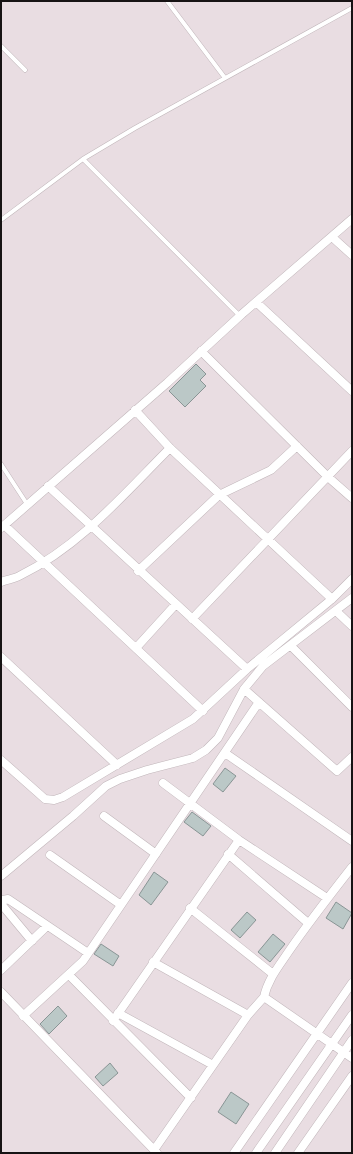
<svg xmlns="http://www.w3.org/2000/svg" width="353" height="1154" font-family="'Work Sans',sans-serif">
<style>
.building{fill:#bbc8c7;stroke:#899595}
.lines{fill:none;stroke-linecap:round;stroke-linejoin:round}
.lane-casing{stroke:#c1b6ba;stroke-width:5}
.street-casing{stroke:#c1b6ba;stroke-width:9}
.lane{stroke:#fff;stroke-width:4}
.street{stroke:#fff;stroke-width:8}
</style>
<rect width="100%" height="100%" fill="#e9dde2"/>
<path class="building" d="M196,364L206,374L200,380L206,386L185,407L169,391Z
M225,768L236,776L223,792L213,784Z
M192,812L211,826L203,836L184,822Z
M154,872L168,882L151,905L139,895Z
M336,902L352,913L343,929L326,918Z
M247,912L256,920L240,938L231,930Z
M273,934L285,944L270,962L258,952Z
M101,944L119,956L113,966L94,954Z
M58,1006L67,1016L49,1034L40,1024Z
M110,1063L118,1073L103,1086L95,1077Z
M231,1092L249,1104L236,1124L218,1112Z"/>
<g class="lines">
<g class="lane-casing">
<path id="lane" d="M167,1L225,78
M1,46L25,70
M83,159L240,316
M1,220L83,159L135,128L352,8
M1,464L27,504"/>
</g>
<g class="street-casing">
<path id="street" d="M332,237L352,255
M256,302L352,391
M201,351L328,477L352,498
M135,410L170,448L332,599
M48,486L247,669
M4,525L203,711
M1,528L167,383L242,314L352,219
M138,571L219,495L271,470L297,446
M1,582C8,579 15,579 21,575C80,546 124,494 170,448
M336,611L352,626
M192,619L352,451
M291,646L352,707
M136,648L176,604
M1,657L117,765
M244,689L337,771L352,757
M225,753L352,841
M1,760L45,799L54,800L63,797L193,719L247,669L332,599L352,579
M163,783L239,840L327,898
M104,816L156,854
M228,854L308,923
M50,855L121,905
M352,867C330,895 309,922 289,951C279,966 268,979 264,997L352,1058
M1,876L73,816L106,786L120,779L147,770L193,758L206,750L218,738L244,689L263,666L352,598
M190,908L273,974
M32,941L2,905L3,900L8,899L88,953
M153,962L248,1015
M1,970L47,926
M69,975L191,1098
M1,992L157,1153
M118,1013L213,1065
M23,1016L83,961L259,702
M113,1021L239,840
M154,1150L248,1015L264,997
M234,1153L352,983
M256,1153L352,1015
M275,1153L352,1040
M298,1153L352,1076"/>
</g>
<use href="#lane" class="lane"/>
<use href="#street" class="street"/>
</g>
<rect width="353" height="1154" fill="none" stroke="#171314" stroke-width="4"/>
</svg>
